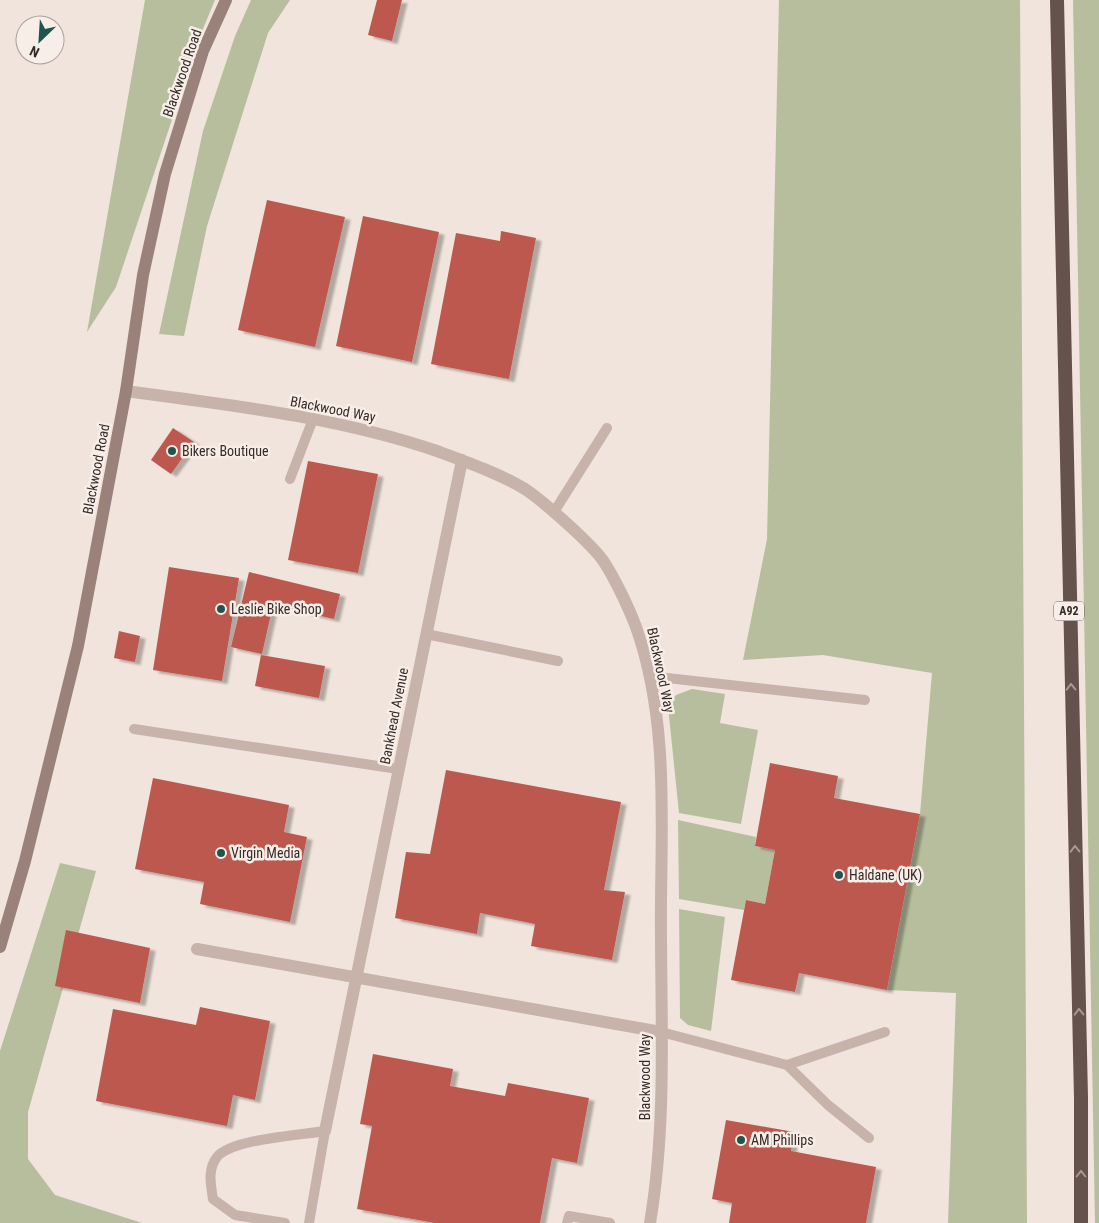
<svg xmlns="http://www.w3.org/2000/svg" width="1099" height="1223" font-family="'Roboto Condensed',sans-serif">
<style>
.green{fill:#b7be9d}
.building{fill:#bc594e;filter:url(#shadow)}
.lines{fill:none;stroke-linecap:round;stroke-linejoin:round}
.service{stroke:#c7b3a9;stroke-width:10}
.minor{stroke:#c7b3a9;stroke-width:12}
.secondary{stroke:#9a827a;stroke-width:12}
.trunk{stroke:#65524d;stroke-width:14}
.oneway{stroke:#a79893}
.poi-dot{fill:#21534f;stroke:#f8eee8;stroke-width:2}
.labels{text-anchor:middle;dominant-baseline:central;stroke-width:5;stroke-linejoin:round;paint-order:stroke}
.shield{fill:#f8eee8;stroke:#706562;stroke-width:1}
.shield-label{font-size:12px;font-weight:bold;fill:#352a28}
.street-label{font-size:14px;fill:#352a28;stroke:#f8eee8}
.poi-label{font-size:14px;fill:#352a28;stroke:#f8eee8;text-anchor:start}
</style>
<defs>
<filter id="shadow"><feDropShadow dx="5.5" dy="3" stdDeviation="1" flood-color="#0004"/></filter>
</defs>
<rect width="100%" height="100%" fill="#f0e4dc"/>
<path class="green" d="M145,0H215L200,36L116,287L87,332Z
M251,0H290L268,33L207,226L184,336L159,334L203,131L235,36Z
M779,0H1020L1027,1223H948L956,993L887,990L920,814L932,673L823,655L743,660L767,539Z
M1073,0H1099V1223H1095Z
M692,689L725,694L720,723L758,730L741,824L679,813L668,706L676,695Z
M678,820L756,837L755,846L775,850L765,904L746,900L744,910L679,899Z
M60,863L96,871L28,1112V1159L55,1195L142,1223H0V1051Z
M679,909L725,917L711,1031L688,1025L680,1018Z"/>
<path class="building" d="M377,0H402L392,41L368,35Z
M267,200L345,217L315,347L238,330Z
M363,216L439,232L412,362L336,346Z
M501,231L536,238L509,379L431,364L456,233L500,241Z
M173,428L194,442L171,474L151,460Z
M308,461L378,474L358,573L288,560Z
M169,567L239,578L222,681L153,670Z
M249,572L340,594L334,619L273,605L262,654L231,647Z
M119,631L140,636L135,662L114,658Z
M261,655L325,666L319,698L255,686Z
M770,763L838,776L834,798L920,814L887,990L799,973L795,992L731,980L746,900L765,904L775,850L755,846Z
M446,770L621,802L604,890L625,892L612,960L531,946L535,924L480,913L477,934L395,918L406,852L430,854Z
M153,778L289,805L284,832L307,837L290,922L200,904L204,882L135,869Z
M66,930L150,948L140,1003L55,986Z
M200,1007L270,1021L255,1100L233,1095L227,1126L96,1101L113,1009L196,1025Z
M373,1054L453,1069L450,1086L505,1096L508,1083L589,1098L577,1163L552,1158L540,1223H435L357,1209L372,1126L360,1124Z
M726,1120L794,1132L791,1151L876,1167L866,1223H729L732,1203L712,1199Z"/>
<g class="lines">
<path class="service" d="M290,479L313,419
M554,512L607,428
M426,634L558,661
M649,676L865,700
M134,729L398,769
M661,1032L787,1065L885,1032
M787,1065L828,1105L869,1138
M285,1223L235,1215L213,1199C211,1185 207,1170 217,1157C231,1139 302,1135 325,1131L309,1223
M567,1223L569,1216L610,1223"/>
<path class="minor" d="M126,391C230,405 337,417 437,451C467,462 498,473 525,489C543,501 593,545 604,562C615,579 629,608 636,627C667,714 662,809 661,900C660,1007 668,1116 650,1223
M197,949L661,1032
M325,1131L462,460"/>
<path class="secondary" d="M0,947L25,861L78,646L126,391L143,275L165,174L203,51L226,0"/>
<path class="trunk" d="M1057,0L1081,1098V1223"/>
</g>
<defs><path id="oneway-chevron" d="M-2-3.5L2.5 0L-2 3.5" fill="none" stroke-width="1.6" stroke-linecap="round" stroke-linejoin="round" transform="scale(1.25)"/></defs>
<g class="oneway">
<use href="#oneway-chevron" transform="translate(1071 687) rotate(-91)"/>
<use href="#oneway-chevron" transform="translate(1075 849) rotate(-91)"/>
<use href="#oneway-chevron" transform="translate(1079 1012) rotate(-91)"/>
<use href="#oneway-chevron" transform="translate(1081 1174) rotate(-90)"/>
</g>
<g class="poi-dot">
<circle cx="172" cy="451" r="5"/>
<circle cx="221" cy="609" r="5"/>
<circle cx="221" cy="853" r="5"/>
<circle cx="839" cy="875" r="5"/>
<circle cx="741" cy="1140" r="5"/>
</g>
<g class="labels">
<rect class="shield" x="1054" y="601.5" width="30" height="19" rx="4"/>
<g class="shield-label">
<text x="1069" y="611">A92</text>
</g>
<g class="street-label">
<text transform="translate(182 73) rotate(-71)">Blackwood Road</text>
<text transform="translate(333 409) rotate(11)">Blackwood Way</text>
<text transform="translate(96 469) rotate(-79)">Blackwood Road</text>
<text transform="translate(661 670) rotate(78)">Blackwood Way</text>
<text transform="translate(394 716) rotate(-79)">Bankhead Avenue</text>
<text transform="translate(645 1077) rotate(-90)">Blackwood Way</text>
</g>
<g class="poi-label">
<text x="182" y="451">Bikers Boutique</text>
<text x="231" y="609">Leslie Bike Shop</text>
<text x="231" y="853">Virgin Media</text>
<text x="849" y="875">Haldane (UK)</text>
<text x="751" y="1140">AM Phillips</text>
</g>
</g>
<g transform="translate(40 40) rotate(205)"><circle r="24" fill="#f8eee8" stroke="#aaa09b"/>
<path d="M0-4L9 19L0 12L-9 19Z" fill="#21534f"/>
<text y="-8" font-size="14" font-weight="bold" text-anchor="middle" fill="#352a28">N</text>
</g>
</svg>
